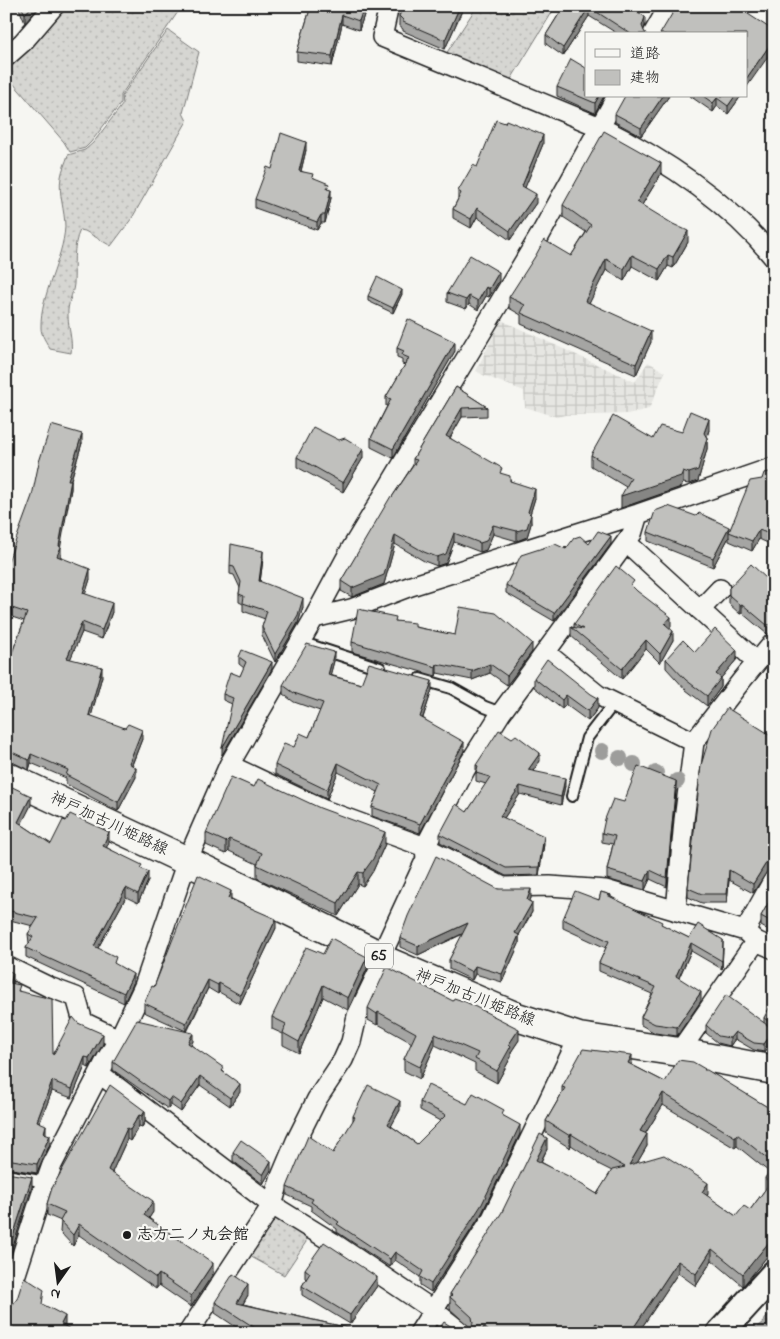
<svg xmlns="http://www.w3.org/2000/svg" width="780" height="1339" font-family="'Indie Flower','Klee One',sans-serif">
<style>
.industrial{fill:url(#industrial-grid)}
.grass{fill:url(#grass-dots);stroke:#797977}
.water{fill:url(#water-rules);stroke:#727271}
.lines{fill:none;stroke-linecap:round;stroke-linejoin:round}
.service-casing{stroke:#1c1c1c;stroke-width:14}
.minor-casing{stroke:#1c1c1c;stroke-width:22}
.secondary-casing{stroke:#1c1c1c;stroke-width:30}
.primary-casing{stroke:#1c1c1c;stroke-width:31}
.service{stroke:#f6f6f2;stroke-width:10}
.minor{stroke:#f6f6f2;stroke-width:19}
.secondary{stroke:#f6f6f2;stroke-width:26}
.primary{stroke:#f6f6f2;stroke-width:28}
.tree{fill:#9d9d9b}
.wall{fill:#a5a5a3;stroke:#1c1c1c;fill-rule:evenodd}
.shaded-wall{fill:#868684;stroke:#1c1c1c}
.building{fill:#c0c0bd;stroke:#1c1c1c}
.poi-dot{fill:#1c1c1c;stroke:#f6f6f2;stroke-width:2}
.labels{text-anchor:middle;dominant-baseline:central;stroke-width:4.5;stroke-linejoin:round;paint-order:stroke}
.shield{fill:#f6f6f2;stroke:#5d5d5c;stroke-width:1}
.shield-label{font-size:15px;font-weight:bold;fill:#1c1c1c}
.street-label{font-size:16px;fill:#1c1c1c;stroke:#f6f6f2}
.poi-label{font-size:16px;font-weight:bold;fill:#1c1c1c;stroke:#f6f6f2;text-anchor:start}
</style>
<defs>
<pattern id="industrial-grid" width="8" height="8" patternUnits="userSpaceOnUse" patternTransform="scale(1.25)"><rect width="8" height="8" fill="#e6e6e2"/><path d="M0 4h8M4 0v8" fill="none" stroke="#c5c5c1"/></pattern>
<pattern id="grass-dots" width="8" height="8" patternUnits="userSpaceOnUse" patternTransform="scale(1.25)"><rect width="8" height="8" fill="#d6d6d2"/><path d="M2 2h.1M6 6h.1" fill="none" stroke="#b7b7b4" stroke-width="1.8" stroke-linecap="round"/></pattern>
<pattern id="water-rules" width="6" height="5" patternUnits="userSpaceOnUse" patternTransform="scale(1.25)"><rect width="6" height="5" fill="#acaca9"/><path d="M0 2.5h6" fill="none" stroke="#939391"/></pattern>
</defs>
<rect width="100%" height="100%" fill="#f6f6f2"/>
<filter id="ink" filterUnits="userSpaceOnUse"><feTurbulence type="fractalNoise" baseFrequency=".02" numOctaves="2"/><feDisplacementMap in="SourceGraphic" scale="10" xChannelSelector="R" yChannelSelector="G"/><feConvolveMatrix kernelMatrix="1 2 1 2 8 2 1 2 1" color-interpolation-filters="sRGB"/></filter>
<g filter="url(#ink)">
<path class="industrial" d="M501,320L635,382L648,362L665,372L649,409L627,414L565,415L557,417L525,407L524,391L483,375L476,371Z"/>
<path class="grass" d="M66,6H182L121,95V103L91,142L85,148L70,152L64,142L6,75V71L35,43Z
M477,6H556L510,81L446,54Z
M168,30L199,52L183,113L187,121L132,218L111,246L85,231L80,230C72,247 75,266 74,284C73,295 67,304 68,315C68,328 73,340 71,353L50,349C47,343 41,335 41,328C40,295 63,260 65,227C65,211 58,193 61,177C62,170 66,162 68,155L85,150L93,143L123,104L122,96Z
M276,1218L305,1237L306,1242L284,1275L246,1254L268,1221Z"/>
<path class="water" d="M774,1308V1333H750L763,1322Z"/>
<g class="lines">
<g class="service-casing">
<path id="service" d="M300,642L380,668
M420,679L451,688L485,707L501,713
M572,796L587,738L614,703
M6,1175L46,1182"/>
</g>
<g class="minor-casing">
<path id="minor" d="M389,6L382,37L600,127C664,159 728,201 774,258
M653,34L669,6
M6,57L23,42L54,6
M626,542L757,662
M700,610L720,589
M314,618L351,609L411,586L638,514L774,467
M546,653L598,695L694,742
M229,765L324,810L425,847L503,887L550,886L606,890L745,931L756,941L774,949
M676,911L684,820L694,742L742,680L773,643
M745,931L774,879
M381,956L426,859L425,847L465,770L501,713L632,534L638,514
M6,966L49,987L76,997L83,1022L119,1039
M679,1052L756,941
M100,1074L272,1205L332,1242L433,1310L462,1333
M6,1305L41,1196L52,1165L107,1058L119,1039L144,986L187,861L229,765L314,618L350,551L539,237L617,96
M188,1333L272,1205L280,1179L296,1141L317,1099L343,1060L351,1042L357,1016L384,960
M419,1333L492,1218L579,1037"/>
</g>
<g class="secondary-casing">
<path id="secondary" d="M720,1333L774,1274"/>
</g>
<g class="primary-casing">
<path id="primary" d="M6,776L187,861L381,956L384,960L517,1017L579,1037L679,1052L774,1070"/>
</g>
<use href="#service" class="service"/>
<use href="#minor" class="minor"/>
<use href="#secondary" class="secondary"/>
<use href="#primary" class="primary"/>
</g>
<g class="tree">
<circle cx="602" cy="751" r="8"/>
<circle cx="620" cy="758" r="8"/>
<circle cx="634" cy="764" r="8"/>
<circle cx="656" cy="773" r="8"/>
<circle cx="677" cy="781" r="8"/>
</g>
<path class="wall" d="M18,6H40L25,23Z
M311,6H367L359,30L342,24L332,66L297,61V52Z
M404,6H464L445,49L403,31V29L399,26V16Z
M564,6H630L645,26L643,30L646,34H618L589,16L563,56L546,44V35Z
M557,87L604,96L595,113L557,96Z
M669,96L641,136L615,122V114Z
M690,96H741L728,114L717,106L713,112Z
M543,144L525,187L536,203L510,240L477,217L471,228L453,218V209L458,199V191L477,167Z
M306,150L301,171L313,177L329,189L331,198L325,223H321L317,230L255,208V199Z
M661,174L642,205L688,242L673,268L668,266L659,281L632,266L624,281L606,270L589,303L651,342L636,375L521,324V315L509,308V297L571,256L586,232L563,217V205Z
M499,281L489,297L486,296L478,310L469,304L466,309L447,302V293Z
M402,294L393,313L368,301V296Z
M397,348L455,351L393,458L371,447V438L387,406H386V397L405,365L402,364V359L397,357Z
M456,387L487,407V416L462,417L450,438L535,498L530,514L531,524L527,537L517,541L493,534L486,550L480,552L454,542L446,563L437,566L424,561L395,544L384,584L352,597L341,591V581L392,497L413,465V459Z
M709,430L707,437V449L698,481L689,484L683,483L681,487L621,508L626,487L591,466V455L682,432Z
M82,443L71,480V489L60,546L61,557L90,579L85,594L112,612L102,639L82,632L70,659L102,676L91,716L142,739L132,765L136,777L118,811L66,784V778L31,763L29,770L12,762L6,761V651L12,653L24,621L6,615V567Z
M297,457L363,458L343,492L297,467Z
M774,471L772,545L759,539L752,551L729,541V537L713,567L648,541V532L729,531L762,479Z
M589,544H611L554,621L506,593V585L566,549Z
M263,559L260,582L303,607L298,623L275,662L262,635V627L265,619L243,611V604L239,602V594L240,588L234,575L230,574V566Z
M774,581V633L767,634L742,613L740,614L729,604V588Z
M634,588L671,627L670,628L673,640L660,663L646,649L622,679L571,636V627L574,628V624Z
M396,621L415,627L532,652L507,685L490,673L472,680L437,673L436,676L352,652V642Z
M695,652L737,659L721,678V687L707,706L686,690L666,668V659Z
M239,657L272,669L222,755L232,704L223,700V694L240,676L244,668L239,664Z
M334,661L330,675L361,684L432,690L423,718L464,751L420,833L372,816V807L378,792L338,772L327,799L275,774V765L294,747L309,737L320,711L294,702L283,694V685Z
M534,678L598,708L588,721L566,705L562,709L534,687Z
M540,761L533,771L565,786L561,805L520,794L504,818L544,844L539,875L506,876L440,842V834L467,812L486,784L476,781V765Z
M701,765L768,870L753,893L729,880L727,903H702L688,897V888Z
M6,784L31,805L21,824L51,844L109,842L106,847L142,869L148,881L138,903L126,897L98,948L116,965L133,984L124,1003L26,957V948L29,943L28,934L33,926L6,919Z
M254,787L385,844L373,871L363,886L358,884L338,916L257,878V864L229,851L226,854L206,845V833Z
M676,790L667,887L650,879L645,890L607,879V870L613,844L602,842V833L624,802Z
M498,889L531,898L530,901L532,912L519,935V944L502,982L475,974L472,980L449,969V960L463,934L418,955L400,947V938Z
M601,892L611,895V897L662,925L689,938L723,948L722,969L691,951L679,978L701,1001L677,1036L655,1033L641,1025V1017L652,994L599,971V963L606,948L563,928V919L599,900Z
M774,893V937L768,934V930L761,926V916Z
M231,899L276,928L240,1004L219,992L218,994L208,988L187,1032L193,1041L191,1045L224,1072L240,1092L230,1106L200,1085L181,1112L171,1105L168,1109L113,1070V1062L186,1031L144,1012V1003L154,987Z
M323,954L367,969L348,1010L323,997L299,1053L283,1045V1034L272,1029V1017Z
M6,969L13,982V983L20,992L53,1055L78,1023L103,1044L89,1068L85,1066L72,1098L52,1091L40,1122L46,1134L50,1144L37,1173L6,1168Z
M774,999V1038L764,1052L754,1050L735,1039L730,1046L718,1043L706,1033V1025L764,1023V1018Z
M368,1008L519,1040L511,1052V1057L497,1083L475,1071V1064L435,1045L420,1079L404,1071V1059L412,1043L378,1024L377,1025L368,1020Z
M632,1065L665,1082L705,1070L774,1111V1248L743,1286L712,1260L696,1286L678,1273L638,1333H437V1332H467L471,1328L450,1309V1294L547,1149L541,1162L597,1194L612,1171L598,1164L597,1162L571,1145L570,1148L546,1133V1121L562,1093V1087ZM663,1105L735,1148L737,1146L769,1172L765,1178V1190L750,1210L736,1216L707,1196L708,1194L637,1163L647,1146L645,1134Z
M420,1102L467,1104L504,1116L520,1134L482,1213L431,1292L420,1285V1277L395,1260L390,1267L337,1232V1229L311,1210V1206L287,1195V1187L333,1153L353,1121V1116L400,1110L391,1126L417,1144L440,1121L420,1110Z
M145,1111V1122L142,1127L139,1126L130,1141L127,1139L112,1172L153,1212L149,1218L213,1274L191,1307L159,1285L156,1289L79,1235L73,1246L60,1232L61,1221L47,1215V1204L52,1188Z
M233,1152L271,1170L263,1184L233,1161Z
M305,1269L377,1286L350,1324L302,1295V1286L306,1279L305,1278Z
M248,1295L243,1304L371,1333H245L215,1313V1302Z"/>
<path class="shaded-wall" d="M6,6H14L6,13Z
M32,6H40L25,23V14Z
M364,6H367L359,30V21Z
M460,6H464L445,49V40Z
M589,7V16L563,56V48Z
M342,15V24L332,66V56Z
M645,17V26L642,34V26Z
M774,39V48L746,88V79Z
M599,96H604L595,113V103Z
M663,96H669L641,136V128Z
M735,96H741L728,114V106Z
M717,98V106L713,112V103Z
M543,135V144L522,195V186Z
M306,142V150L299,179V171Z
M661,163V174L637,213V202Z
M331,190V198L325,223V215Z
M536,194V203L510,240V231Z
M477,208V217L471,228V219Z
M321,215V223L317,230V222Z
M688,231V242L673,268V257Z
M632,255V266L624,281V269Z
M668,255V266L659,281V269Z
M606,259V270L585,312V301Z
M499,272V281L489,297V289Z
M486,287V296L478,310V301Z
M402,290V294L393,313V308Z
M469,296V304L466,309V300Z
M651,331V342L636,375V364Z
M455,342V351L393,458V449Z
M462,408V417L446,445V436Z
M709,419V430L704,445V433Z
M82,434V443L68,489V480Z
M707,438V449L698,481L689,484V473Z
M363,449V458L343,492V483Z
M683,471V483L681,487L621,508V496Z
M71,480V489L60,550L61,547V556L57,565V556L59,546Z
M535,489V498L528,521V512Z
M531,515V524L527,537L517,541V531Z
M493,525V534L486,550L480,552V543Z
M729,527V537L713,567V558Z
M759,530V539L752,551V541Z
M774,531V540L772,545V535Z
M454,533V542L446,563L437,566V557Z
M395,535V544L384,584L352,597V588Z
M611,536V544L554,621V613Z
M263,551V559L259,590V581Z
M90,569V579L83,602V593Z
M303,598V607L298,623L275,662V654Z
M112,603V612L102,639V630Z
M742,604V613L740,614V605Z
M671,617V627L665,633V624Z
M82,622V632L67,667V658Z
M673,631V640L660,663V654Z
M646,640V649L622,679V669Z
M532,643V652L507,685V676Z
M737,650V659L721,678V687L707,706V696L716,674Z
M334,652V661L328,684V675Z
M272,662V669L222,755V748Z
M437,664V673L436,676V667Z
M490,664V673L472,680V671Z
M102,667V676L89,724V715Z
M432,681V690L420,726V717Z
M566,695V705L562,709V700Z
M598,698V708L588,721V711Z
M142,730V739L129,772V763Z
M464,742V751L420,833V824Z
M540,753V761L528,778V770Z
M31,754V763L29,770V760Z
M338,763V772L327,799V790Z
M136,768V777L118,811V802Z
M565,778V786L561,805V797Z
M676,781V790L667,887V878Z
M520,786V794L500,824V816Z
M31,796V805L18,831V822Z
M109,832V842L103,855V846Z
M385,832V844L373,871L363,886V873Z
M544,836V844L539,875V867Z
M229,839V851L226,854V842Z
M774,858V868L768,870L753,893V884L768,860Z
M650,870V879L645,890V881Z
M729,870V880L727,903V894Z
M148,872V881L138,903V894Z
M358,872V884L338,916V903Z
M126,888V897L94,955V946Z
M531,889V898L527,908V900Z
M231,891V900L228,898Z
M532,903V912L515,942V933Z
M276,919V928L240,1004V995Z
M468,923V931L418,955V946Z
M519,935V944L502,982V974Z
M723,940V948L722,969V961Z
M691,943V951L676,984V976Z
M367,957V969L348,1010V998Z
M475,966V974L472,980V972Z
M13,973V982L10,992V983Z
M133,974V984L124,1003V993Z
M208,980V988L186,1032V1023Z
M219,983V992L218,994V985Z
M323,985V997L299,1053V1042Z
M701,992V1001L677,1036V1027Z
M378,1012V1024L377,1025V1014Z
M519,1029V1040L511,1052V1057L497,1083V1071L509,1044Z
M774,1030V1038L764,1052V1044Z
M735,1032V1039L730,1046V1038Z
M193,1033V1041L188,1051V1043Z
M103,1034V1044L89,1068V1058Z
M435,1034V1045L420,1079V1067Z
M632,1055V1066L628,1063Z
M85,1057V1066L72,1098V1089Z
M200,1076V1085L181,1112V1104Z
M52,1081V1091L37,1130V1121Z
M240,1084V1092L230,1106V1098Z
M663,1093V1105L640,1142V1131Z
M171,1097V1105L168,1109V1101Z
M400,1101V1110L388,1132V1124Z
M145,1111V1122L142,1127V1116Z
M139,1115V1126L130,1141V1130Z
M46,1125V1134L44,1133Z
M520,1125V1134L482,1213L431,1292V1284Z
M127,1128V1139L108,1181V1170Z
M571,1134V1145L570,1148V1136Z
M647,1134V1146L629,1177V1165Z
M737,1134V1146L735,1148V1137Z
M50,1135V1144L37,1173V1164Z
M547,1138V1149L536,1171V1160Z
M6,1159H7V1168H6Z
M271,1161V1170L263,1184V1175Z
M32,1177V1187L6,1268V1258Z
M708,1183V1194L702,1204V1192Z
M153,1201V1212L144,1226V1215Z
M79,1224V1235L73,1246V1235Z
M774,1236V1248L743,1286V1274Z
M712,1249V1260L696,1286V1274Z
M395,1252V1260L390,1267V1259Z
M678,1261V1273L638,1333H630Z
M213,1263V1274L191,1307V1296Z
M159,1274V1285L156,1289V1278Z
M377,1277V1286L350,1324V1315Z
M248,1284V1295L237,1314V1303Z
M65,1316V1326L62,1333L61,1324Z
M596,1323V1333H589Z
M484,1327V1333H480Z"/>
<path class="building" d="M21,6H32L25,14Z
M311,6H364L359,21L342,15L332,56L297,52Z
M404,6H460L445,40L403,22V20L399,16Z
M564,6H630L645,17L642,26L644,31L646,34H631L589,7L563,48L546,35Z
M680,6H742L749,12L748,14L774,31V39L746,79V34H660L675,9L678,10Z
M571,59L586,68V96H599L595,103L557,87Z
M625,96H663L641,128L615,114Z
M703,96H735L728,106L717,98L713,103Z
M496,120L505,123L506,120L543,135L522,186L536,194L510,231L477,208L471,219L453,209L461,193L458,191L473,165L477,167Z
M604,131L661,163L637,202L673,224L688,231L673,257L668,255L659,269L632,255L624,269L606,259L585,301L651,331L636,364L521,313L525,305L509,297L536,255L544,240L571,256L591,225L563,205Z
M281,133L306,142L299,171L313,174L312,177L329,184L327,189L331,190L325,215H321L317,222L255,199L267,167L272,169Z
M470,255L499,272L489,289L486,287L478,301L469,296L466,300L447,293Z
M377,277L402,290L393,308L368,296Z
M408,319L455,342L393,449L371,438L391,399L386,397L409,358L402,355L404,351L397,348Z
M456,387L487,407L462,408L446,436L502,468L500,473L510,476V481L535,489L528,512L531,515L527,528L517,531L493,525L486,541L480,543L454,533L446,554L437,557L424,552L395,535L384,575L352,588L341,581L391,496L392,497L417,460L413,459Z
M690,411L709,419L704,433L707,438L698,470L689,473L683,471L681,476L621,496L631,478L591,455L613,416L653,439L660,426L682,432Z
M51,425L82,434L68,480H71L59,546L61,547L57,556L90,569L83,593L112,603L102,630L82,622L67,658L102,667L89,715L125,728L128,724L142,730L129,763L136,768L118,802L66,775L68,770L31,754L29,760L12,752L6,751V651L12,653L27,613L6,606V567L32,496L39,462Z
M313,427L339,440L345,438L363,449L343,483L297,457Z
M774,471V531L772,535L759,530L752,541L729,532L750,481L762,479L764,473Z
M668,506L696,516L699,513L729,527L713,558L648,532L655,511Z
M598,531L611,536L554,613L506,585L521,555L555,544L566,549L574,538L580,536L589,544Z
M231,544L263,551L259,581L303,598L298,615L275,654L262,627L267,611L243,603L244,596L239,594L241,582L234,567L230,566Z
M751,564L768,580L770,578L774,581V624L767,625L742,604L740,605L729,595V588Z
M616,566L634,581L631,585L637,591L671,617L665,624L673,631L660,654L646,640L622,669L571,627L583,629L574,624Z
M460,607L496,613L532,643L507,676L490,664L472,671L437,664L436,667L352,642L358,609L396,617L395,621L415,623V627L455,635Z
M715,629L737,650L716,674L721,678L707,696L686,680L666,659L683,640L695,652Z
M307,644L334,652L328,675L361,684L369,663L432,681L420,717L464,742L420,824L372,807L381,785L338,763L327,790L275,765L284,743L294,747L300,733L309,737L323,703L294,693L283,685Z
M242,650L272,662L222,748L233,698L223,694L230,672L240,676L246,662L239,657Z
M547,659L591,694L598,698L588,711L566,695L562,700L534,678Z
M727,708L774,737V858L768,860L753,884L729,870L727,894H702L688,888L701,765L712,729Z
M499,730L512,738L516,735L540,753L528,770L565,778L561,797L520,786L500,816L544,836L539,867L506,868L440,834L456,804L467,812L490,777L476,773L478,766L476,765Z
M638,766L676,781L667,878L650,870L645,881L607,870L615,836L602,833L605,819L613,799L624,802Z
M231,777L254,787L258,779L320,808L385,832L373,859L363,873L358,872L338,903L257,865L262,853L229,839L226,842L206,833Z
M6,784L31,796L18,822L51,844L63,820L66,821L70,814L109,832L103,846L142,865L140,868L148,872L138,894L126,888L94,946L116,957L114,963L133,974L124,993L26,948L33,937L28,934L38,918L6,910Z
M436,856L498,889H531L527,900L532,903L515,933L519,935L502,974L475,966L472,972L449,960L468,923L418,946L400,938L408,916Z
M198,875L231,891L228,898L276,919L240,995L219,983L218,985L208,980L186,1023L144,1003L152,986L154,987Z
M575,891L599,900L601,892L611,895H607L662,922L661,924L689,938L698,924L723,940L722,961L691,943L676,976L701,992L677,1027L655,1024L641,1017L656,987L599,963L609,941L563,919Z
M774,893V927L768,924L770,921L761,916Z
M331,938L367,957L348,998L323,985L299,1042L283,1033L286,1024L272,1017L306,947L323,954Z
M387,967L453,1001L454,998L466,1002L519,1029L509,1044L511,1046L497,1071L475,1059L478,1053L435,1034L420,1067L404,1059L416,1033L378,1012L377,1014L368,1008Z
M6,969L13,973L10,983L20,985L18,991L52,999L53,1055L73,1017L78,1023L103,1034L89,1058L85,1057L72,1089L52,1081L37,1121L46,1125L44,1133L50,1135L37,1164L6,1159Z
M726,995L774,1030L764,1044L754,1043L735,1032L730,1038L718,1036L706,1025Z
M774,999V1025L764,1018Z
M137,1020L193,1033L188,1043L224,1068L222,1071L240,1084L230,1098L200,1076L181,1104L171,1097L168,1101L113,1062Z
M583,1049L632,1055L628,1063L665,1082L678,1060L693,1062L705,1069L704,1070H707L774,1111V1164L737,1134L735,1137L663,1093L640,1131L647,1134L629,1165L664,1155L708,1183L702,1192L736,1216L744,1206L750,1210L770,1183L765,1178L774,1167V1236L743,1274L712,1249L696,1274L678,1261L630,1333H611L596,1323L589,1333H570L566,1330L564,1333H491L484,1327L480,1333H438L437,1332L444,1322L460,1332H467L471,1328L473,1323L472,1317L450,1297L452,1295L450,1294L502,1212L540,1134L547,1138L536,1160L568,1176L597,1194L612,1170L625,1167L598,1152L597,1150L571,1134L570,1136L546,1121L565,1088L562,1087Z
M110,1085L145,1111L142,1116L139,1115L130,1130L127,1128L108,1170L153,1201L144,1215L213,1263L191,1296L159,1274L156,1278L79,1224L73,1235L60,1221L65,1212L47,1204L52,1188Z
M368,1085L400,1101L388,1124L417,1144L446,1115L420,1102L428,1085L467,1104L473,1093L504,1110L502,1115L520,1125L482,1204L431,1284L420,1277L423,1271L395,1252L390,1259L337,1224L339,1222L311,1202L313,1199L287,1187L308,1136L333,1153L355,1117L353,1116Z
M241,1140L271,1161L263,1175L233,1152Z
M6,1173L32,1177L6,1258Z
M324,1242L377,1277L350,1315L302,1286L310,1273L305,1269Z
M233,1274L248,1284L237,1303L371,1333H263L215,1302Z
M24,1277L44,1290L42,1304L65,1316L61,1324L70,1329L69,1333H6V1306L8,1307L13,1304L17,1299Z"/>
</g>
<circle class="poi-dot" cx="127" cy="1235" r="5"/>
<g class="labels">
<rect class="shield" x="365" y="943.5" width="28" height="25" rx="4"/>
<g class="shield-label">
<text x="379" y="956">65</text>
</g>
<g class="street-label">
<text transform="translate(109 824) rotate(25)">神戸加古川姫路線</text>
<text transform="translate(475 998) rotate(22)">神戸加古川姫路線</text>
</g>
<g class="poi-label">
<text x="137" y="1235">志方二ノ丸会館</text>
</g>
</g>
<rect width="780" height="1339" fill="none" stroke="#f6f6f2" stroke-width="25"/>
<rect x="12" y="12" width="755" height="1314" fill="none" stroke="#1c1c1c" stroke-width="2" filter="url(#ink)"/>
<rect x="585" y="32" width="162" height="65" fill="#f6f6f2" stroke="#9f9f9c"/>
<rect x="595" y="49" width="25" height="8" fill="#f6f6f2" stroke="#9f9f9c"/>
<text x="630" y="58" font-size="15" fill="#1c1c1c">道路</text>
<rect x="595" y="70" width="25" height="15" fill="#c0c0bd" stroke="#9f9f9c"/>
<text x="630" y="82" font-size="15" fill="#1c1c1c">建物</text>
<g transform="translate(58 1282) rotate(194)" stroke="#f6f6f2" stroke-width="4" paint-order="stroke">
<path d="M0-4L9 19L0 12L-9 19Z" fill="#1c1c1c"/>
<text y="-8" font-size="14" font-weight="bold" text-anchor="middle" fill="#1c1c1c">N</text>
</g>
</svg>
